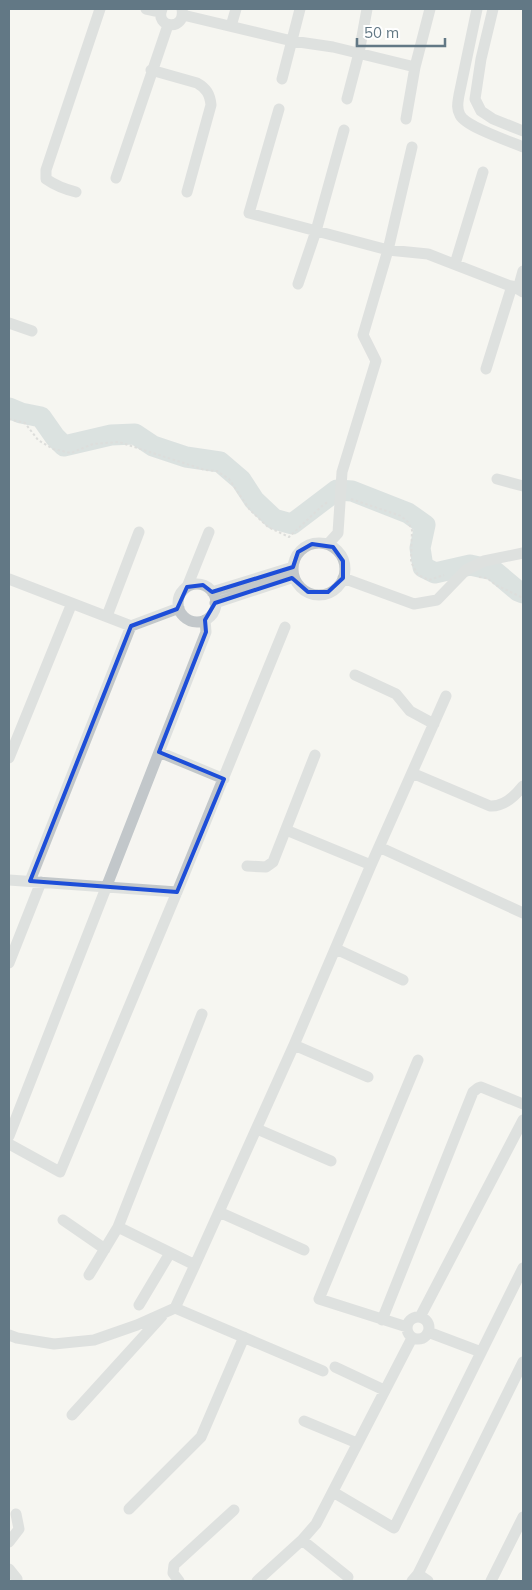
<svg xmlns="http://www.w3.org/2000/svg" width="532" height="1590" font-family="Mulish,sans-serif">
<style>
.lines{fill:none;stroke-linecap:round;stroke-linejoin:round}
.river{stroke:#bbc9cd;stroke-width:21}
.path{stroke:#bec0c2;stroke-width:2;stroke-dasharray:2.5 2.5;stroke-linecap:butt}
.minor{stroke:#c2c7ca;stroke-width:11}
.marked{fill:none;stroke:#1d4ed8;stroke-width:4;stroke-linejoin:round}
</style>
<rect width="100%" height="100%" fill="#f6f5f1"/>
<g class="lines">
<path class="river" d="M9,408L21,413L41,417L55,437L64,446L111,435L135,434L153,446L186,457L220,462L241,480L254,500L274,519L292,524L337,490L352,491L408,513L425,525L420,548L423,567L435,573L470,565L493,570L518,591L523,593"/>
<path class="path" d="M9,419L25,423L38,440L53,449L71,453L93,444L119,442L205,470L217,471L229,479L250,510L268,527L289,537L322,506L329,501
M351,499L401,516L408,522L412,530L411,562L418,575L429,580L444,575
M479,577L487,578L496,585L523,598"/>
<path class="minor" d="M146,9L160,12
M162,9C154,28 186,32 182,9
M477,9L459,95C458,102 456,108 460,115C466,127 509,141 523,147
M493,9L481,59L475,99L481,111L493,119L523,131
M183,15L292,41L333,47L415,67
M231,26L236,9
M151,70L197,83C206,88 210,94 211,105L187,192
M282,79L300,9
M347,99L359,53L367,9
M279,109L249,213L388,250L428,254L518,289L523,292
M406,119L415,67L430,9
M116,178L168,25
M76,192C64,189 56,186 46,179V170L100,9
M455,264L483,172
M298,284L316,231L344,130
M518,289L523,271
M9,323L32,331
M486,369L512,286
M497,479L523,486
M293 569a26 26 0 1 1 52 0a26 26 0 1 1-52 0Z
M328,544L338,533L342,472L376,361L363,335L388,250L412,147
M343,578L414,604L437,600L466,570L484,561L523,553
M9,579L131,626L179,608
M178 603a19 19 0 1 1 38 0a19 19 0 1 1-38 0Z
M187,587L209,532
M212,592L293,567
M215,603L294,577
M107,616L139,532
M355,675L396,694L410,711L434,724
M159,752L224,779
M9,758L72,603
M412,773L490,806C504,807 515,796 523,786
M286,830L371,865
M379,847L523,913
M247,866L266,867L273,862L315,755
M9,880L177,892
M30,881L131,626
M336,949L403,980
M9,963L41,882
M294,1045L368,1077
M257,1129L331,1161
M9,1136L206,632L205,620
M9,1144L60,1172L177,892L285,627
M219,1212L304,1250
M63,1220L105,1249
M118,1227L195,1265
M89,1275L118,1227L202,1014
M139,1305L170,1253
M175,1308L323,1371
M420,1317L523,1120
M407 1328a11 11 0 1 1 22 0a11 11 0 1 1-22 0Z
M382,1320L473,1092L478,1088L481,1087L523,1104
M407,1327L319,1299L418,1060
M428,1332L481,1352
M9,1335L17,1338L54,1344L94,1340L137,1325L175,1308L195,1265L294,1045L371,865L446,696
M335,1367L384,1390
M72,1415L162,1316
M304,1421L357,1443
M333,1492L394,1528L523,1268
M129,1509L201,1437L244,1337
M302,1540L348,1577
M9,1542L19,1529L16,1514
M9,1569L17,1579L16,1581
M418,1574L428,1581
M179,1581L173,1573L174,1565L234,1510
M257,1581L302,1540L316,1524L412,1338
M412,1581L418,1574L523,1362
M491,1581L523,1517"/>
</g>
<path d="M0 0H532V1590H0ZM312,544L333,547L343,561V578L328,592H308L292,578L215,603L205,620L206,632L159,752L224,779L177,892L30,881L131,626L177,609L187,587L203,585L212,592L293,567L298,552Z" fill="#f6f5f1" fill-opacity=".55" fill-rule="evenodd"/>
<path class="marked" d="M312,544L333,547L343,561V578L328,592H308L292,578L215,603L205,620L206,632L159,752L224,779L177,892L30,881L131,626L177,609L187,587L203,585L212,592L293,567L298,552Z"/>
<rect width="532" height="1590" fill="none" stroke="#627885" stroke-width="20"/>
<path d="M357 38v8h88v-8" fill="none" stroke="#627885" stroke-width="2.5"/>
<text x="364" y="38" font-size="15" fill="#627885" stroke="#ffffff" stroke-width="4" paint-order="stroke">50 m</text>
</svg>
